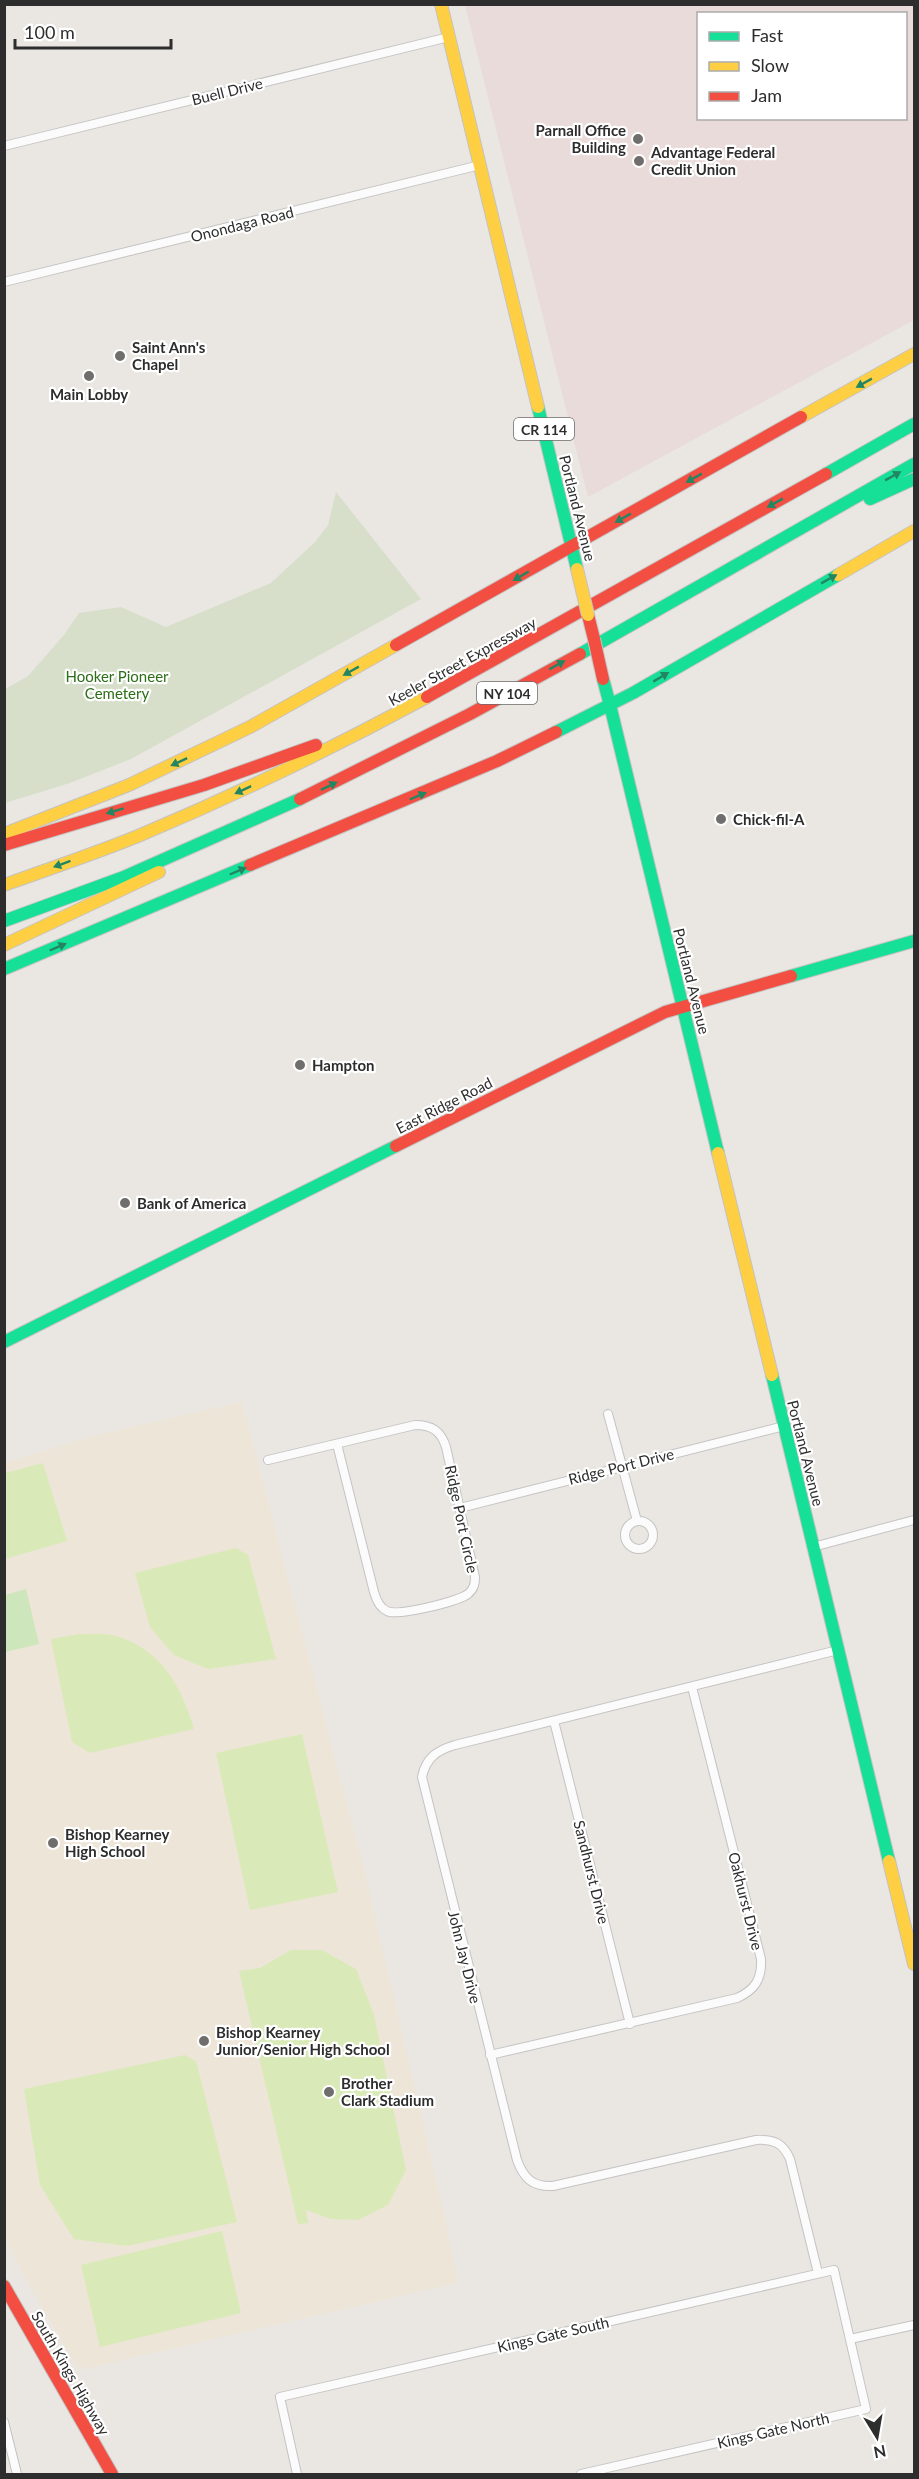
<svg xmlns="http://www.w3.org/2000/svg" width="919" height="2479" font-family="Lato,sans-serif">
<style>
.education{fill:#ede5d7}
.medical{fill:#e8dbd9;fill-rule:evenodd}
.green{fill:#cde6bb}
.cemetery{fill:#d7dfca}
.pitch{fill:#d9eab8}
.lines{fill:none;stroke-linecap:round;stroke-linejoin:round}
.street-casing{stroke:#c4c3c3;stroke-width:10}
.fast-casing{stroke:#c4c3c3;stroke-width:14}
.slow-casing{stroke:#c4c3c3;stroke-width:14}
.jam-casing{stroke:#c4c3c3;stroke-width:14}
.street{stroke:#fcfbfb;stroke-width:8}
.fast{stroke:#16e098;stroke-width:12}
.slow{stroke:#ffcf43;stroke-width:12}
.jam{stroke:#f24e42;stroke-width:12}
.slow-bridge-casing{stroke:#c6c4c3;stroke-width:14;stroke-linecap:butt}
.jam-bridge-casing{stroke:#c6c4c3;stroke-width:14;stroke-linecap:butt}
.slow-bridge{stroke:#ffcf43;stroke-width:12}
.jam-bridge{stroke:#f24e42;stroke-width:12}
.oneway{fill:#228662}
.poi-dot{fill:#6f6e6c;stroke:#fff;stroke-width:2}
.labels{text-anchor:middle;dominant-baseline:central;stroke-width:4.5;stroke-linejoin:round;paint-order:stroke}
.shield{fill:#fff;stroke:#6c6c6c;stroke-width:1.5}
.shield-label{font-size:14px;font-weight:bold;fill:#2d2d2d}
.street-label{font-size:15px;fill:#2d2d2d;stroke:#fff}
.poi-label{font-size:15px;font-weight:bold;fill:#2d2d2d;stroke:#fff;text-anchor:start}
.park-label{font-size:15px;fill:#2d6e19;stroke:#fff}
</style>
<rect width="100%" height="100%" fill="#eae7e2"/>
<path class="education" d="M242,1402L365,1873L443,2209L458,2283L79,2370L21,2271L5,2236V1463L93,1436Z"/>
<path class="medical" d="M465,5H914V320L588,497ZM698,14H906V118H698Z"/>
<path class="green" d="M26,1589L39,1644L5,1652V1595Z"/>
<path class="cemetery" d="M336,492L421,599L131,759L70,783L5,803V689L28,676L64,635L79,613L121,607L166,627L271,583L315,542L328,525Z"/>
<path class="pitch" d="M43,1463L67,1541L5,1559V1473Z
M236,1548L248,1555L276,1659L208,1669L174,1655L150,1627L135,1573Z
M79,1634C90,1634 102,1633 112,1635C160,1647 181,1685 194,1729L90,1753L72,1742L51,1639Z
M302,1734L338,1892L250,1910L216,1753Z
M291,1950H322L356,1969L374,2015L406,2170L388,2205L358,2220L331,2219L306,2210L308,2223L298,2224L239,1971L260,1968Z
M185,2055L196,2061L237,2222L127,2246L74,2239L40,2185L24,2089Z
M222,2231L241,2313L100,2347L81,2265Z"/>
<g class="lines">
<g class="street-casing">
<path id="street" d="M4,146L449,37
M4,282L480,165
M608,1414L637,1521
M268,1460L415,1425C432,1425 441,1431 446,1447L475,1577C475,1584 474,1589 468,1594C459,1601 397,1617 387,1611C380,1608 376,1599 374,1592L337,1444
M460,1508L784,1426
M625 1535a14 14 0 1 1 28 0a14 14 0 1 1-28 0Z
M813,1547L914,1520
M554,1721L630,2024
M490,2055L737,1998C755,1990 762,1979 761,1959L692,1687
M818,2273L790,2159C783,2143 774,2139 756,2140L553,2186C533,2187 524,2179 517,2160L422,1777C426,1757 438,1750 455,1745L838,1650
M850,2339L914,2325
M4,2422L17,2474
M297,2474L280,2397L834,2270L866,2409L581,2474"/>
</g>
<g class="fast-casing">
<path id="fast" d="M538,407L577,569
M826,474L914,424
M870,499L914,479
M580,654L914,464
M603,679L610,705
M610,705L718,1153
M556,732L633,693L838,575
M4,921L124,877L300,799
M4,969L250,865
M791,976L914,941
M4,1342L396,1146
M772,1375L889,1861"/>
</g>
<g class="slow-casing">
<path id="slow" d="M441,4L538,407
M801,417L914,354
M838,575L914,531
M4,834L129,785L250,727L396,645
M4,885C48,869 94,854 138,836C236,795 333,748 427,697
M4,945L159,872
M718,1153L772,1375
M889,1861L914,1964"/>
</g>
<g class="jam-casing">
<path id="jam" d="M588,615L594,639
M396,645L801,417
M427,697L826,474
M300,799L470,714L580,654
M4,845L204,785L316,745
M250,865L497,761L556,732
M396,1146L665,1012L791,976
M4,2286L112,2474"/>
</g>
<use href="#street" class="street"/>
<use href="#fast" class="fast"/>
<use href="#slow" class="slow"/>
<use href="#jam" class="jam"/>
<g class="slow-bridge-casing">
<path id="slow-bridge" d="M577,569L588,615"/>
</g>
<g class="jam-bridge-casing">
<path id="jam-bridge" d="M594,639L603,679"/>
</g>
<use href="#slow-bridge" class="slow-bridge"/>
<use href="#jam-bridge" class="jam-bridge"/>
</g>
<defs><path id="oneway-solid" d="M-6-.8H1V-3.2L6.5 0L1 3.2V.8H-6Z" transform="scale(1.5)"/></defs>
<g class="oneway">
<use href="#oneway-solid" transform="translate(864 383) rotate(151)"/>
<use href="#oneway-solid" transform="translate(893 476) rotate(-29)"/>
<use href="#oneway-solid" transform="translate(694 478) rotate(151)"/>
<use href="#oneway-solid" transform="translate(775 503) rotate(151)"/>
<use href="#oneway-solid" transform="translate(623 518) rotate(151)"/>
<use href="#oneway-solid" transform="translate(521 576) rotate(150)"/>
<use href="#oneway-solid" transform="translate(829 579) rotate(-29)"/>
<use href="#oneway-solid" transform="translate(557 665) rotate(-29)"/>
<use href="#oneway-solid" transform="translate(351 671) rotate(151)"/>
<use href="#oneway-solid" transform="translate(661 677) rotate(-31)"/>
<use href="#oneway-solid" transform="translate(179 762) rotate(155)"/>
<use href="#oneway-solid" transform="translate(329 786) rotate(-26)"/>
<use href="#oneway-solid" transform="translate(243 790) rotate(155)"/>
<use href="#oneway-solid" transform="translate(418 796) rotate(-23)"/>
<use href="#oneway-solid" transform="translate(115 811) rotate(163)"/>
<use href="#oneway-solid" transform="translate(62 864) rotate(160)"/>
<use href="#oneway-solid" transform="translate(238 871) rotate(-23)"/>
<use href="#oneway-solid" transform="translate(58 947) rotate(-23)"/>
</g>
<g class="poi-dot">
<circle cx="638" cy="139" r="6"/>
<circle cx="639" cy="161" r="6"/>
<circle cx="120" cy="356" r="6"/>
<circle cx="89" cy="376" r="6"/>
<circle cx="721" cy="819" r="6"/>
<circle cx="300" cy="1065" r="6"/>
<circle cx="125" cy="1203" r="6"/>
<circle cx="53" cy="1843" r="6"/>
<circle cx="204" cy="2041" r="6"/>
<circle cx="329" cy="2092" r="6"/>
</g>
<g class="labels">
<g class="shield">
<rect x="514" y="418" width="60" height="22" rx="4.5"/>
<rect x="477" y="682" width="60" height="22" rx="4.5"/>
</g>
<g class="shield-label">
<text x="544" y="429">CR 114</text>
<text x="507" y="693">NY 104</text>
</g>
<g class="street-label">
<text transform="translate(227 91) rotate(-14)">Buell Drive</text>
<text transform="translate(242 224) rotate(-14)">Onondaga Road</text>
<text transform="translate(578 508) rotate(76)">Portland Avenue</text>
<text transform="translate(462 661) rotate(-29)">Keeler Street Expressway</text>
<text transform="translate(692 981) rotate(76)">Portland Avenue</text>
<text transform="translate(444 1105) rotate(-27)">East Ridge Road</text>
<text transform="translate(806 1453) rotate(76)">Portland Avenue</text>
<text transform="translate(621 1466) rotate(-14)">Ridge Port Drive</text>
<text transform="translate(462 1519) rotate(78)">Ridge Port Circle</text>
<text transform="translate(592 1872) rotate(76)">Sandhurst Drive</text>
<text transform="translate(746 1901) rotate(76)">Oakhurst Drive</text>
<text transform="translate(465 1957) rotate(76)">John Jay Drive</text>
<text transform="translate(553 2334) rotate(-13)">Kings Gate South</text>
<text transform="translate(71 2373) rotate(60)">South Kings Highway</text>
<text transform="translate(773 2430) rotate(-13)">Kings Gate North</text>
</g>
<g class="poi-label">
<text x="626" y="130" text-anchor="end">Parnall Office<tspan x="626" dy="17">Building</tspan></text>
<text x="651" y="152">Advantage Federal<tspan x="651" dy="17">Credit Union</tspan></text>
<text x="132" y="347">Saint Ann's<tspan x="132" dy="17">Chapel</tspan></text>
<text x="89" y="394" text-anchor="middle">Main Lobby</text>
<text x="733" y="819">Chick-fil-A</text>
<text x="312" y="1065">Hampton</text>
<text x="137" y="1203">Bank of America</text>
<text x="65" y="1834">Bishop Kearney<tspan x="65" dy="17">High School</tspan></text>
<text x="216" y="2032">Bishop Kearney<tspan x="216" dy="17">Junior/Senior High School</tspan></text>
<text x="341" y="2083">Brother<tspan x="341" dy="17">Clark Stadium</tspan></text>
</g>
<g class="park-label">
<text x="117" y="676">Hooker Pioneer<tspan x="117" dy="17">Cemetery</tspan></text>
</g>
</g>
<rect width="919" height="2479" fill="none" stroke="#2d2d2d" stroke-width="12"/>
<rect x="697" y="12" width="210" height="108" fill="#ffffff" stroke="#ababab" stroke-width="1.5"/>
<rect x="709" y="32" width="30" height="9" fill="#16e098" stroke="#ababab" stroke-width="1.5"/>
<text x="751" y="42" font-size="18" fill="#2d2d2d">Fast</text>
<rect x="709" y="62" width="30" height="9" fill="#ffcf43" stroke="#ababab" stroke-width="1.5"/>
<text x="751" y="72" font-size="18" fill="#2d2d2d">Slow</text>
<rect x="709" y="92" width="30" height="9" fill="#f24e42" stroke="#ababab" stroke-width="1.5"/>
<text x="751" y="102" font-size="18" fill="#2d2d2d">Jam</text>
<g transform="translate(877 2437) rotate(169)" stroke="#ffffff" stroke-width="4.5" paint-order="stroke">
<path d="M0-4.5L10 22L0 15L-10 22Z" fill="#2d2d2d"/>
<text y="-9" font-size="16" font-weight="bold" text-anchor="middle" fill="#2d2d2d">N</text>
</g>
<path d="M15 39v9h156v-9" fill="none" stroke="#2d2d2d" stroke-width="3"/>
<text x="24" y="39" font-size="18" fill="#2d2d2d" stroke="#ffffff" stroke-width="4.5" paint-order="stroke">100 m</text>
</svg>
